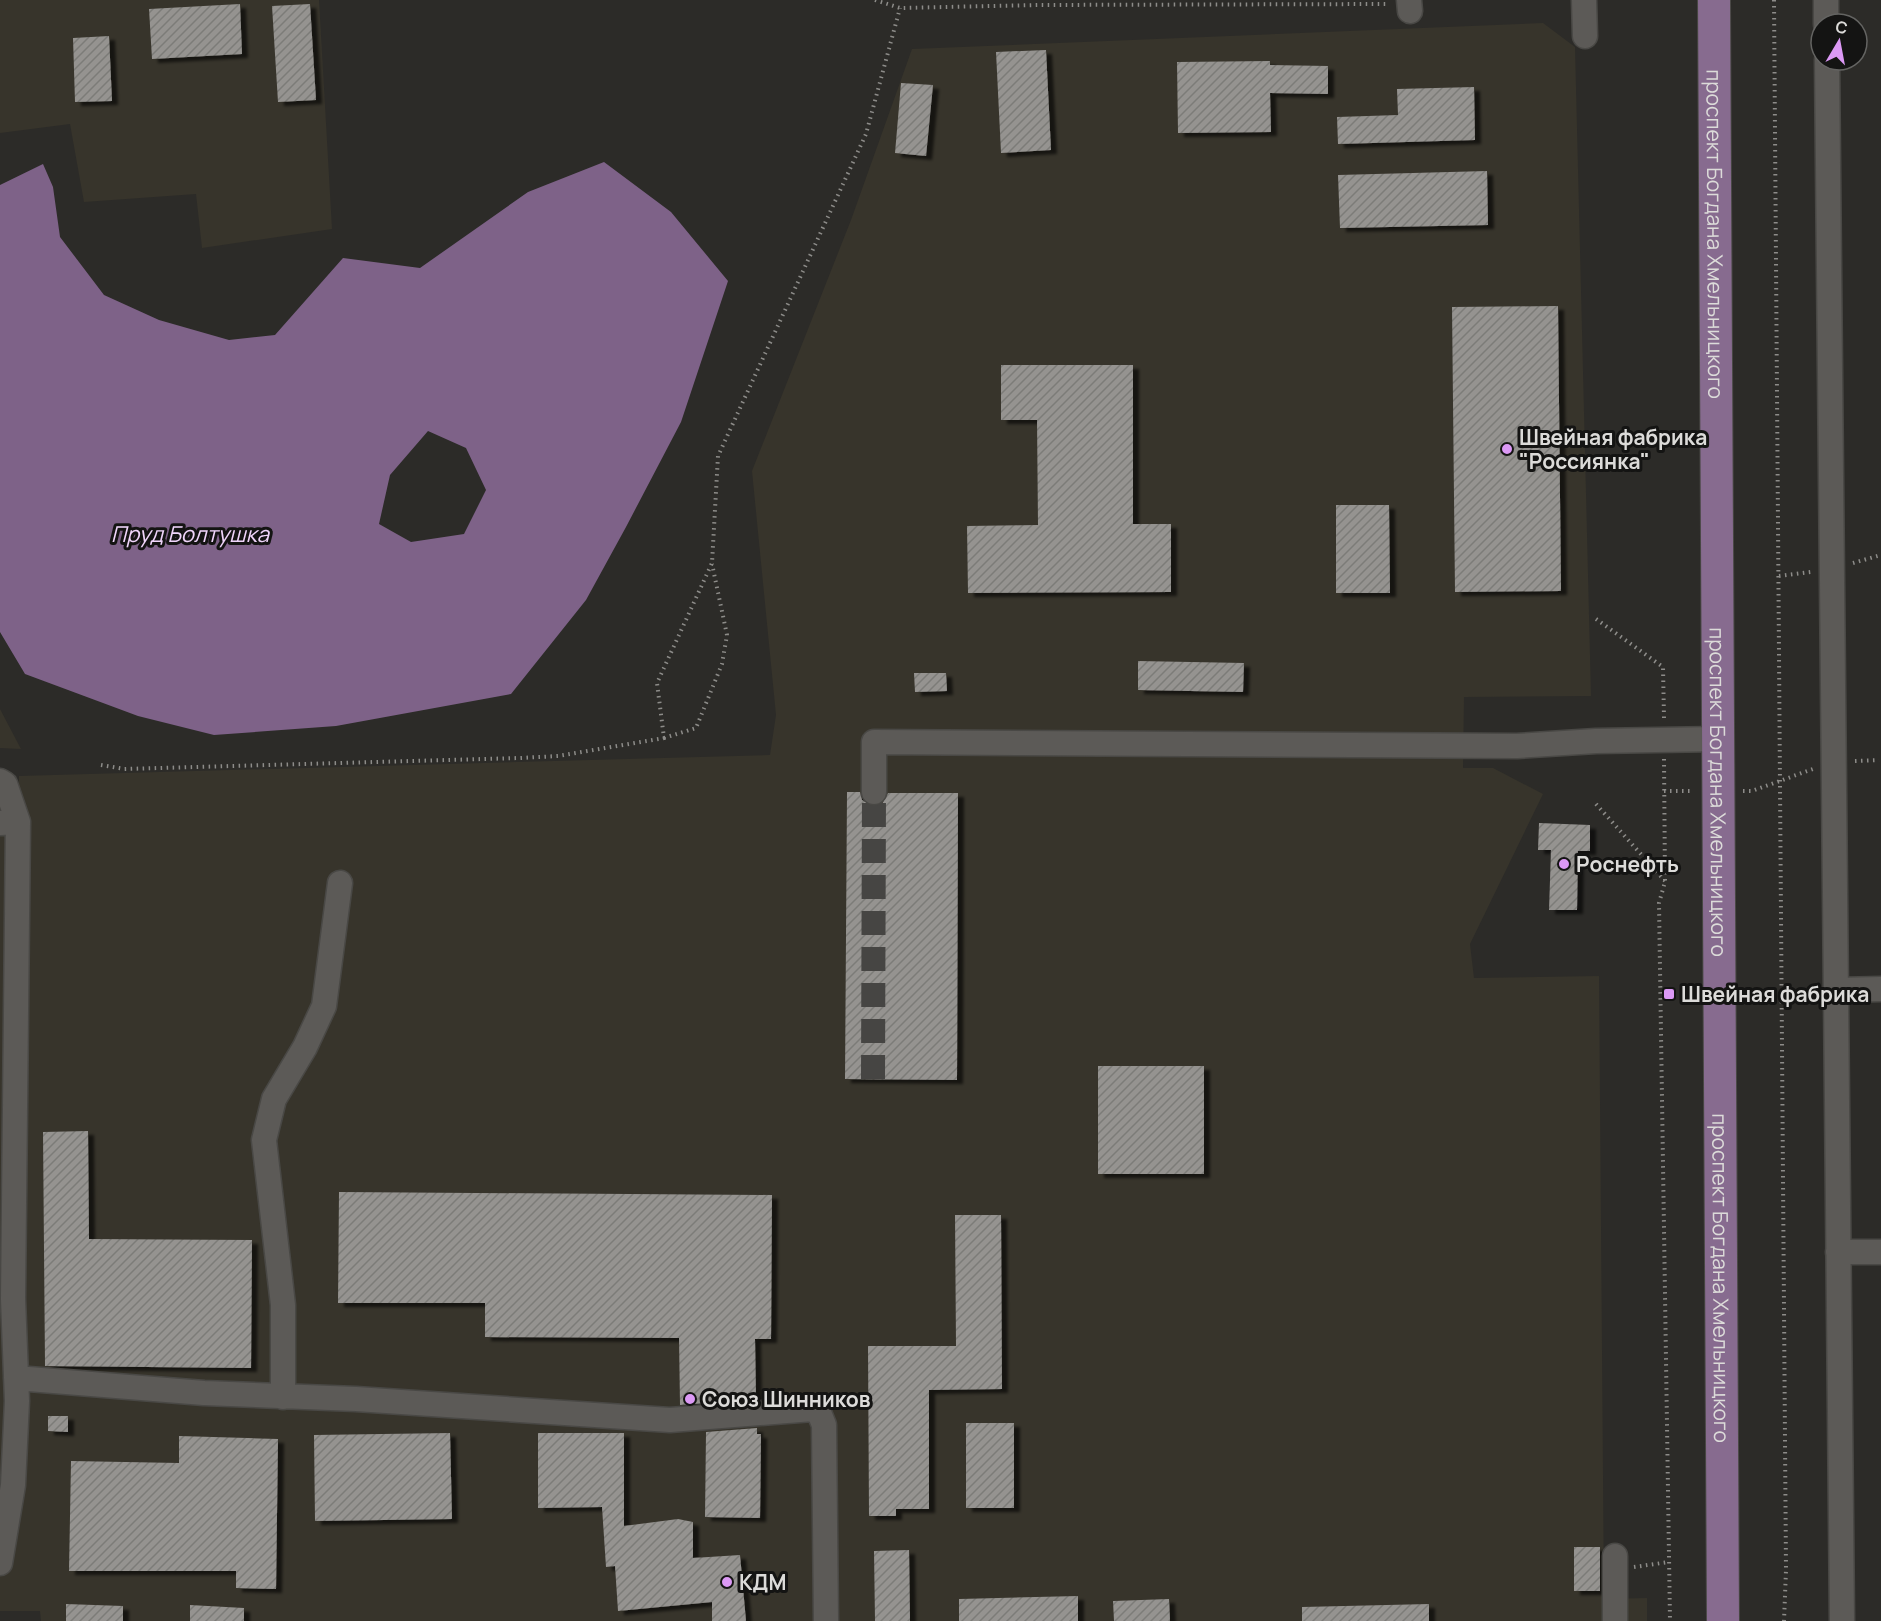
<svg xmlns="http://www.w3.org/2000/svg" width="1881" height="1621" font-family="Manrope,sans-serif">
<style>
.built{fill:#37342b}
.water{fill:#7e6288;fill-rule:evenodd}
.building{fill:url(#building-hatch);filter:url(#shadow)}
.lines{fill:none;stroke-linecap:round;stroke-linejoin:round}
.minor-tunnel{stroke:#464543;stroke-width:24;stroke-dasharray:24 12;stroke-linecap:butt}
.minor-casing{stroke:#494845;stroke-width:27}
.major-casing{stroke:#494845;stroke-width:34}
.path{stroke:#8d8c89;stroke-width:4;stroke-dasharray:1.5 4.5;stroke-linecap:butt}
.minor{stroke:#5c5a57;stroke-width:24}
.major{stroke:#876b8f;stroke-width:32}
.poi-dot{fill:#dc99f5;stroke:#141413;stroke-width:2}
.labels{text-anchor:middle;dominant-baseline:central;stroke-width:6;stroke-linejoin:round;paint-order:stroke}
.street-label{font-size:21px;fill:#dcdbd9;stroke:#141413}
.poi-label{font-size:21px;font-weight:bold;fill:#dcdbd9;stroke:#141413;text-anchor:start}
.water-label{font-size:22px;font-style:italic;fill:#f0d5fb;stroke:#141413}
</style>
<defs>
<pattern id="building-hatch" width="6" height="6" patternUnits="userSpaceOnUse" patternTransform="scale(1.5)"><rect width="6" height="6" fill="#959390"/><path d="M-1 1l2-2M0 6l6-6M5 7l2-2" fill="none" stroke="#7c7b78"/></pattern>
<filter id="shadow"><feDropShadow dx="6" dy="4" stdDeviation="1.5" flood-color="#0009"/></filter>
</defs>
<rect width="100%" height="100%" fill="#2c2b28"/>
<path class="built" d="M0,0H319L332,229L202,248L196,194L84,202L70,124L0,133Z
M1543,23L1575,47L1591,696L1464,697L1463,768H1493L1543,794L1470,944L1474,978L1599,976L1604,1599L1647,1598V1621H41L40,1611H0V1290L15,1289L19,776L770,755L776,715L752,471L851,220L912,49Z
M0,709L21,749L0,748Z
M0,804L6,821L8,1282H0Z"/>
<path class="water" d="M604,162L671,212L728,281L681,422L626,527L586,600L511,694L336,726L214,735L138,716L25,674L0,632V185L43,164L53,187L60,237L104,295L159,320L229,340L275,335L343,258L420,268L528,192ZM428,431L466,448L486,490L464,534L411,542L379,524L390,475Z"/>
<path class="building" d="M240,4L242,54L152,59L149,9Z
M310,4L316,100L278,102L272,6Z
M109,36L112,101L75,102L73,38Z
M1046,50L1051,150L1001,153L996,52Z
M1270,61V65L1328,66V94L1270,93L1271,132L1178,133L1177,62Z
M901,83L933,85L926,156L895,153Z
M1474,87L1475,140L1338,144L1337,117L1398,115L1397,89Z
M1487,171L1488,225L1340,228L1338,175Z
M1558,306L1561,591L1455,592L1452,307Z
M1001,365H1133V524H1171V592L968,593L967,526L1038,525L1037,420H1001Z
M1336,505H1389L1390,593H1336Z
M1138,661L1244,663L1243,692L1138,690Z
M914,673H946L947,691L915,692Z
M847,792H860L862,800L873,806L882,804L888,793H958L957,1080L845,1079Z
M1539,823L1590,825V851H1578L1577,910H1549L1551,850H1538Z
M1098,1066H1204V1174H1098Z
M88,1131L89,1239L252,1240L251,1368L45,1366L43,1132Z
M339,1192L772,1195L771,1339H755L756,1399L680,1405L679,1338L485,1337V1303H338Z
M955,1215H1001L1002,1389L929,1390V1509H896V1516H869L868,1346H956Z
M48,1416H68V1432L48,1431Z
M966,1423H1014V1508H966Z
M757,1428V1434H761L760,1518L705,1517L706,1432Z
M450,1433L452,1519L315,1521L314,1435Z
M538,1433H624V1526L678,1519L693,1522V1558L740,1555L746,1621H712V1602L618,1611L615,1566L606,1567L602,1507L538,1508Z
M179,1436L278,1439L276,1589L236,1588V1571H69L71,1461L179,1463Z
M1574,1547H1600V1591H1574Z
M909,1550L910,1621H875L874,1551Z
M1078,1596V1621H959V1599Z
M1169,1599L1170,1621H1114L1113,1601Z
M66,1604L123,1606V1621H66Z
M1429,1604V1621H1302V1607Z
M190,1605L244,1608V1621H190Z"/>
<g class="lines">
<path class="minor-tunnel" d="M873,1079L874,792"/>
<g class="minor-casing">
<path id="minor" d="M1409,0L1410,11
M1584,0L1585,36
M1826,0V24
M1827,60L1842,1621
M0,781L5,784L18,822L0,823
M874,792V742L1517,746L1596,741L1718,739
M1836,990L1881,989
M1838,1252H1881
M16,1378L204,1393L356,1399L670,1420L813,1409L820,1415L824,1425L826,1621
M283,1397V1305L264,1140L274,1099L305,1047L324,1006L340,883
M1615,1556V1621
M0,1563L13,1485L17,1401L13,1299L18,822"/>
</g>
<g class="major-casing">
<g id="major">
<path id="s1" d="M1714,0L1723,1621"/>
</g>
</g>
<path class="path" d="M875,0L900,8L1038,5L1388,4
M1774,0L1786,1570L1784,1621
M1853,563L1881,555
M1779,576L1811,572
M1596,619L1663,667L1664,718
M664,738L696,728L722,664L727,635L712,564
M1664,759L1665,882L1659,903L1670,1621
M1855,761L1879,760
M101,765L124,769L520,758L558,756L664,738L657,683L712,563L718,456L866,134L900,8
M1664,791H1694
M1743,791H1752L1813,769
M1596,804L1665,881
M1634,1567L1669,1562"/>
<use href="#minor" class="minor"/>
<use href="#major" class="major"/>
</g>
<g class="poi-dot">
<circle cx="1507" cy="449" r="6"/>
<circle cx="1564" cy="864" r="6"/>
<rect x="1663" y="988" width="12" height="12" rx="3"/>
<circle cx="690" cy="1399" r="6"/>
<circle cx="727" cy="1582" r="6"/>
</g>
<g class="labels">
<g class="street-label">
<text stroke="none"><textPath href="#s1" startOffset="234">проспект Богдана Хмельницкого</textPath></text>
<text stroke="none"><textPath href="#s1" startOffset="792">проспект Богдана Хмельницкого</textPath></text>
<text stroke="none"><textPath href="#s1" startOffset="1278">проспект Богдана Хмельницкого</textPath></text>
</g>
<g class="poi-label">
<text x="1519" y="437">Швейная фабрика<tspan x="1519" dy="24">"Россиянка"</tspan></text>
<text x="1576" y="864">Роснефть</text>
<text x="1681" y="994">Швейная фабрика</text>
<text x="702" y="1399">Союз Шинников</text>
<text x="739" y="1582">КДМ</text>
</g>
<g class="water-label">
<text x="190" y="534">Пруд Болтушка</text>
</g>
</g>
<g transform="translate(1839 42) rotate(10)"><circle r="28" fill="#141413" stroke="#646462" stroke-width="1.5"/>
<path d="M0-4.5L10 22L0 15L-10 22Z" fill="#dc99f5"/>
<text y="-9" font-size="16" font-weight="bold" text-anchor="middle" fill="#dcdbd9">С</text>
</g>
</svg>
